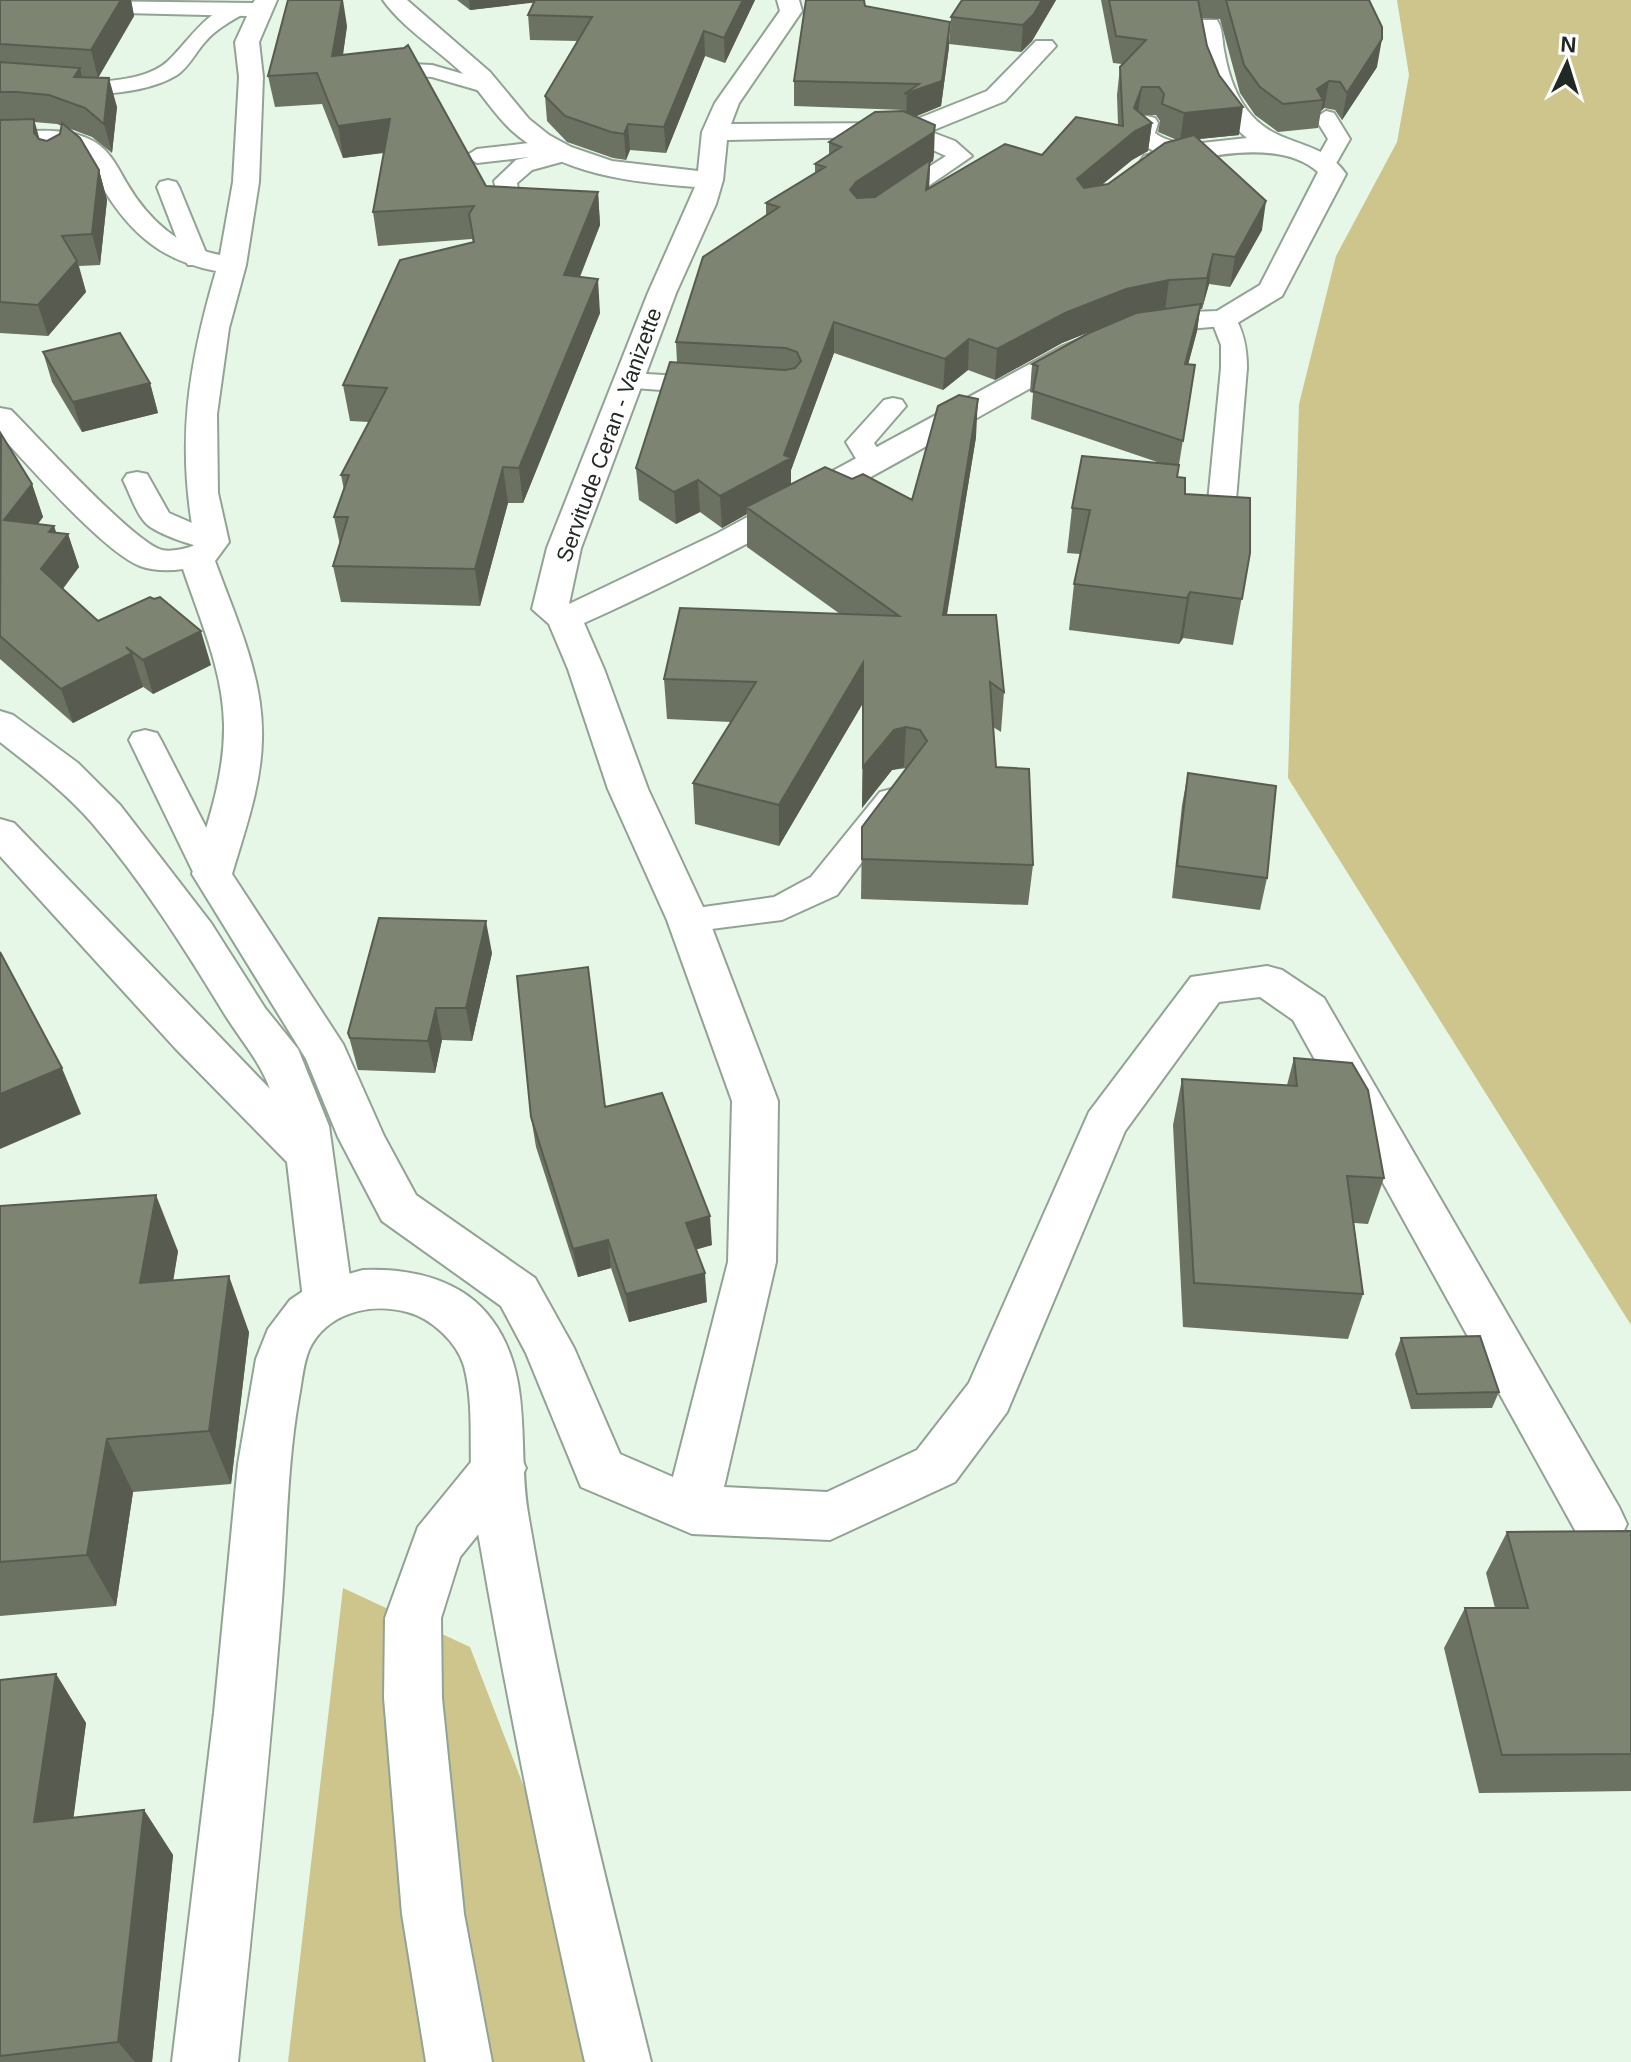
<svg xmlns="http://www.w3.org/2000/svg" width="1631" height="2062" font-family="Helvetica,sans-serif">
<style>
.green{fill:#cec58c}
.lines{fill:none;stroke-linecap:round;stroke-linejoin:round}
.service-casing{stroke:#92a294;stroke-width:4}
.minor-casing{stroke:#92a294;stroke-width:4}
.tertiary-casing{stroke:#92a294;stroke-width:4}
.service{fill:#fff;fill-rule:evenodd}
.minor{fill:#fff;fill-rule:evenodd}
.tertiary{fill:#fff;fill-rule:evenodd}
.wall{fill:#6c7262;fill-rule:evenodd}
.shaded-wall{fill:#585c50}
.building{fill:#7d8472;stroke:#585c50;stroke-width:2}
.labels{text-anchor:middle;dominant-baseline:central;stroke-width:8;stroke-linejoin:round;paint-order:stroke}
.far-street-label{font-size:22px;fill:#222823;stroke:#fff}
</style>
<rect width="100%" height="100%" fill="#e6f7e8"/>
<path class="green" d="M1397,0H1631V1325L1288,778L1299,404L1336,256L1397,142L1409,75Z
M343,1588L470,1647L630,2062H288Z"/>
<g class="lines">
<g class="service-casing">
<path id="service" d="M238,3L248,9L245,13C231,21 216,29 205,42C195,53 189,67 177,75C133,102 49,95 0,87V75C42,81 135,92 168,61C191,39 205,11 238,3Z
M369,62L432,65L498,84L502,88L491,94L432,77L362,72L359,68Z
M1326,111L1334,113L1350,139L1334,167L1326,169L1315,162L1328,139L1315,118Z
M1147,116L1155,118L1158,123L1155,133C1167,143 1186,142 1195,153L1192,158C1172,163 1145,150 1133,134L1139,118Z
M910,124L955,141L972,156L895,209H879L875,204L879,199L946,156L902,136L899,131L902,126Z
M546,141L554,143L556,149H572L575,154L572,159L532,170L517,183L519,196L515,201H499L494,181L516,160L529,157L477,163L466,156L477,149Z
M168,180L176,182L179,187L209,260L206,265H188L185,260L157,187L160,182Z
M1224,311L1233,314C1244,331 1247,348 1247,368L1235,512L1231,518L1221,521L1211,518L1207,512L1221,368V345L1211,319L1215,314Z
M630,373L715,378L724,380L728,386L724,392L715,394L621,387L617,381L621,375Z
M893,398L902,400L906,406L874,443L885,461L881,467L871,469L861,467L846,442L884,400Z
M137,472L147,474L169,513L222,536L227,542L222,548C206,552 163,536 149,526C137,517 130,493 123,480L127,474Z
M145,730L157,733L161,740L230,874L224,882L212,886L200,882L194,874L129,740L133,733Z
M892,789L904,792L909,800L837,895L782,920L688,932L675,929L670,920L675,911L774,897L811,877L880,792Z"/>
</g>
<g class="minor-casing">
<path id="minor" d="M0,0L253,3L255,0H277L259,42L263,77L259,182L246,265L229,328L217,414L218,493L229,542L215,561C236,619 264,677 262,740C261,786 245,830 232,874L343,1044L384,1136L416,1195L535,1278L574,1348L620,1454L673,1477L728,1262L732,1101L667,920L608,789L568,669L549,624L532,609L547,548L648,293L695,187C631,182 561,175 511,130C492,112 479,88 459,70C435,48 402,27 383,0H407L490,72L529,119L549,135L571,147L612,161L698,171L702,132L715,103L780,11L777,0H799L802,11L739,103L731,124L907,123L987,91L1036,41H1052L1056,46L1005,101L919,136L727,140L723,180L716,204L676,293L581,548L569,604L718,533L1063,346L1123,322L1166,313L1217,311L1260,285L1318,172C1286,143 1226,152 1186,161C1171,164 1159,171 1144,168L1140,162L1144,156L1184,145L1247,138C1212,109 1201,69 1197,25L1201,20H1217C1223,29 1222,40 1224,50C1228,74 1236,99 1253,117C1282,148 1322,139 1346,174L1282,296L1234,325L1166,331L1132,338L1085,358C919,449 756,546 584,623L604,669L648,789L709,920L778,1101L776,1262L724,1487L827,1492L917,1450L969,1383L1089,1112L1191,977L1267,966L1282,970L1324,998L1619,1507L1627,1524L1619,1541L1600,1548L1581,1541L1293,1020L1260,997L1219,1002L1125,1131L1007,1412L955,1482L830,1540L692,1534L581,1487L526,1353L501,1306L382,1221L338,1137L306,1059L192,874C207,825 225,776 224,724C223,670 200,620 183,569C169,571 154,571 140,566C105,553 29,466 0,435V408L11,410C37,436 134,543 162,550C171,552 184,549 193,546L195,542C176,443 188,366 216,271C163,261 132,235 104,190C95,175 88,155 69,149C48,142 21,147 0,148V132C30,132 64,126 91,140C108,148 117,166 126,182C147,218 177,247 220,255L233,182L239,77L235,42L247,16L0,10Z
M0,711L13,715L78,763L120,805L211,923L265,1008L298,1049L329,1126L353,1299L346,1313L328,1319L310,1313L303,1299L287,1162L175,1048L0,856V819L14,823L270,1089C259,1059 238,1037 222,1010C183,946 141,880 92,823C65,792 32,767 0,742Z
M499,1445L518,1451L526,1468L518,1485L460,1557L441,1618L442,1698L464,1914L492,2062H426L402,1914L384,1698L385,1618L418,1527L480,1451Z"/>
</g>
<g class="tertiary-casing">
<path id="tertiary" d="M363,1270C410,1268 463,1279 492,1320C534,1377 517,1448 528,1513C559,1698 606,1880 651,2062H585C546,1890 510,1717 480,1544C475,1519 472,1496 471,1471C470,1436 473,1400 464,1366C457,1342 431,1318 407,1312C370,1302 326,1313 309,1350C303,1364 302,1382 299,1397C287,1464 287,1533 282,1600C270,1754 254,1908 238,2062H172L214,1713L238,1464L256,1359L268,1329L290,1300L315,1283Z"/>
</g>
<use href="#service" class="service"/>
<use href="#minor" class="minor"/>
<use href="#tertiary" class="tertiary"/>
</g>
<path class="wall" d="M0,0H131L134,16L98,78L117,107L112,153L92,137L68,128L99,170L107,200L100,265L79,266L86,292L48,336L0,333ZM34,122L57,124L62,126L60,134L47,141L39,139Z
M457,0H755L725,63L705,56L666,153L630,150L626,160L613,158L567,142L547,121L545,96L578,41L530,40L528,15L534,2L470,10Z
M962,0H1056L1032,41L1021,52L949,44L951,17Z
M1101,0H1369L1377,67L1342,120L1335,110L1324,108L1321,111L1318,128L1278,132L1255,115L1240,93L1220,19L1201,18L1207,46L1239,135L1198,139L1262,230L1230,287L1209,284L1202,309H1200L1197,331L1188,364L1195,365L1177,477L1185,494L1250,553L1233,645L1183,638L1179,644L1069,630L1074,584L1080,554L1067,553L1072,508L1163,464L1031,419L1033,393L1030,392L1032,364L1117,321L1062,343L995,380L968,370L943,390L834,353L791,470V484L852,479L912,500L976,437L947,615L1004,692L1001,732L993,727L996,767L1033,865L1028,905L861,899L862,827L907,768L892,770L862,808L863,703L779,846L695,824L693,783L731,722L667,719L664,679L840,614L747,547V514L722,528L700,512L676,524L639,500L636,468L677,363L676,342L766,215V203L815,173V164L829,155V142L904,112V110L794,106V81L865,6L949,47L941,106L915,117L934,154L933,161L930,163L929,188L1042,155L1118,125L1117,95L1120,67L1122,64L1113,63ZM1142,115H1156L1160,121L1158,132L1177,140L1108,184L1101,185L1132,160L1148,151L1152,123Z
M347,26L343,55L486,186L598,192L600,225L580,277L600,313L523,503H508L480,606L341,602L333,566L340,545L334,517L344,490L341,475L369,422L350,421L343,385L473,242L472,239L378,246L373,212L384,153L343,158L322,104L275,107L268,76Z
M43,352L150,383L158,413L82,432L52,382Z
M0,435L32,484L43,517L38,524L54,526L56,533L68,534L79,567L63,589L98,621L211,665L153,694L142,686L143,687L73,723L0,659Z
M1188,773L1267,878L1260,910L1172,898L1182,805Z
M492,953L472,1041L442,1040L435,1073L358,1070L348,1033Z
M1294,1058L1384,1178L1368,1224L1354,1223L1363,1294L1348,1339L1183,1327L1173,1125L1182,1079L1287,1085Z
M605,1107L712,1245L696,1249L707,1302L629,1322L611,1268L578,1277L536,1147L531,1117Z
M0,1206L178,1251L173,1280L249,1332L231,1484L133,1492L116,1606L0,1616Z
M1401,1338L1499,1392L1492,1408L1411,1409L1395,1354Z
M1631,1531V1791L1479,1793L1444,1648L1465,1608H1495L1486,1573L1507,1532Z
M56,1674L86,1723L73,1818L144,1810L173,1855L152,2062H0V1680Z"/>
<path class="shaded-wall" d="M121,0H131L134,16L98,78L91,50Z
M342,0H343L347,26L338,87L332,56Z
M469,0H548V1L470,10Z
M743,0H755L725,63L724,38Z
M1042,0H1056L1032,41L1021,52L1023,25Z
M950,22L949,47L941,106L906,120L907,94L942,81Z
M704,31L705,56L666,153L664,127Z
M1382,39L1377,67L1342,120L1347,93Z
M80,68L87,97L74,77Z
M109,78L117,107L112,153L104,124Z
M1329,81L1324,108L1321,111L1323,100L1317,89Z
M1142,87L1135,131L1152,123L1148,151L1132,160L1074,208L1077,179L1131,135L1134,108Z
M1243,107L1239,135L1180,141L1184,113Z
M34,119L42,148L34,133Z
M390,119L395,151L343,158L338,126Z
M628,124L630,150L626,160L624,134Z
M935,125L934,154L933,161L930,163L929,189L855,211L850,190L856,182Z
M99,170L107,200L100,265L92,234Z
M598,192L600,225L567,309L564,275Z
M1266,201L1262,230L1230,287L1235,257Z
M1213,254L1209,284L1202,309L1207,278Z
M77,261L86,292L48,336L38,305Z
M598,279L600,313L523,503L519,468Z
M1169,280L1165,310L1122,319L1062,343L995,380L997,349L1065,313L1126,289Z
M1201,304L1197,331L1181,392L1185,364Z
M834,322V353L791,470V490L746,507L747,514L722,528L720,496L784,455Z
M969,339L968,370L943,390L945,359Z
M150,383L158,413L82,432L73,402Z
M978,399L976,437L940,655L943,615Z
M503,467L508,503L480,606L475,569Z
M698,480L700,512L676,524L674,492Z
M32,484L43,517L15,554L4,520Z
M54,526L60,544L68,534L79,567L52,602L41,569L49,532Z
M1190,592L1183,638L1179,644L1187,598Z
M201,631L211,665L153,694L143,660Z
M132,653L143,687L73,723L61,689Z
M863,663V703L779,846V805Z
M906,727L904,767L892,770L862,808L863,767L894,730Z
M486,921L492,953L472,1041L466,1008Z
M436,1008L442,1040L435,1073L428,1041Z
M62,1068L81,1114L0,1149V1094Z
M156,1195L178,1251L164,1338L140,1283Z
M710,1216L712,1245L688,1252L686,1223Z
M608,1240L611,1268L578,1277L573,1249Z
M705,1273L707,1302L629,1322L626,1294Z
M229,1276L249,1332L231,1484L209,1431Z
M107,1439L133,1492L116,1606L87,1555Z
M56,1674L86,1723L67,1867L34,1822Z
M144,1810L173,1855L152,2062H135L118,2042Z"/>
<path class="building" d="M0,0H121L91,50L0,44Z
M288,0H342L332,56L404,48L408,45L486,186L598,192L564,275L598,279L519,468L503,467L475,569L333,566L348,517H334L349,475H341L387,388L343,385L400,260L474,242L469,214L474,206L373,212L390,119L338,126L317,73L268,76Z
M535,0H743L724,38L704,31L664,127L628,124L624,134L611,132L565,116L545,96L592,17L528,15Z
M806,0H864L865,6L950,22L942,81L904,94L919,84L794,81Z
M962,0H1042L1034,14L1023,25L951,17Z
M1109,0H1198L1207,46L1219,75L1243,107L1184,113L1162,104L1164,94L1159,87H1142L1134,108L1152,123L1135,131L1077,179L1084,188L1108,184L1165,143L1194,135L1266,201L1235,257L1213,254L1207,278L1169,280L1126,289L1065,313L997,349L969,339L945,359L834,322L784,455L791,458L720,496L698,480L674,492L636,468L670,362L785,370L795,368L801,361L797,352L786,348L676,342L703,257L779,207L766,203L825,167L815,164L841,147L829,142L875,112L903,111L935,125L934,132L856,182L850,190L857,198L875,197L930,160L926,190L1005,144L1042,155L1076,117L1123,126L1120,67L1146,40L1116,36Z
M1226,0H1369L1382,27V39L1347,93L1340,82L1329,81L1317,89L1323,100L1283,104L1260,87L1244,65Z
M0,62L80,68L74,77L109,78L104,124L85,108L49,95L17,92H0Z
M34,119V133L39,139L47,141L60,134L62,123L80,138L99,170L92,234L62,236L77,261L38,305L0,302V120Z
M1201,304L1185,364L1195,365L1183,441L1033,391L1038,366L1032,364L1089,333L1136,313Z
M120,333L150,383L73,402L43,352Z
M959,395L978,399L943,615H996L1004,692L990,682L996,767L1029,769L1033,865L862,859V827L927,741L920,730L906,727L894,730L863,767V663L779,805L693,783L756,682L664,679L680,608L899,616L746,507L825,467L852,479L863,474L912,500L938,406Z
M1,434L32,484L4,520L54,526L49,532L68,534L41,569L98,621L150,597L154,599L160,597L201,631L143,660L126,647L132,653L61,689L0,636Z
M1082,456L1179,465L1177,477L1185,478V494L1250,498V553L1242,599L1190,592L1187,598L1074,584L1090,510L1072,508Z
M1188,773L1276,786L1267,878L1177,866Z
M379,918L486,921L466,1008H436L428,1041L350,1038L348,1033Z
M0,952L62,1068L0,1094Z
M588,967L605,1107L662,1093L710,1216L686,1223L705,1273L626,1294L608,1240L573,1249L531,1117L517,976Z
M1294,1058L1352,1063L1368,1090L1384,1178L1347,1176L1363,1294L1194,1283L1182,1079L1297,1086Z
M156,1195L140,1283L229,1276L209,1431L107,1439L87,1555L0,1562V1206Z
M1480,1336L1499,1392L1417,1394L1401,1338Z
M1631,1531V1754L1502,1755L1465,1608H1528L1507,1532Z
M56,1674L34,1822L144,1810L118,2042L0,2056V1680Z"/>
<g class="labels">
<g class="far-street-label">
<text transform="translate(609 435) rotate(-70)">Servitude Ceran - Vanizette</text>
</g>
</g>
<g transform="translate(1567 64) rotate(4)" stroke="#ffffff" stroke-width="6" paint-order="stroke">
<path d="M0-6L14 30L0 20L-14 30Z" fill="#222823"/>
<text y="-12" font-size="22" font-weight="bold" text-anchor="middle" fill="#222823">N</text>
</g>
</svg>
